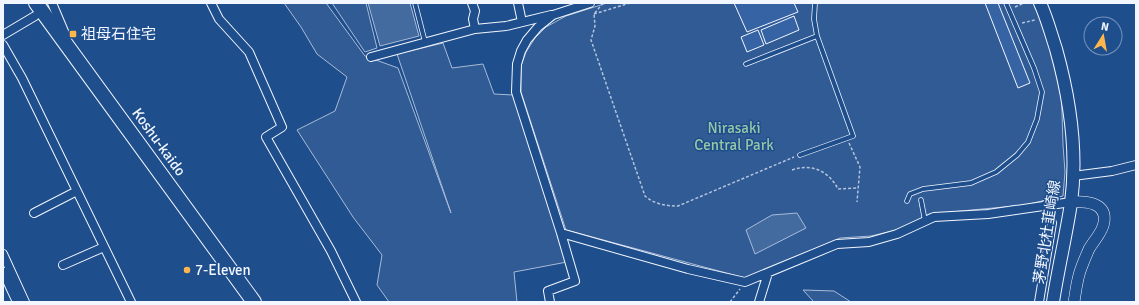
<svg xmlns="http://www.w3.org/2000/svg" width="1139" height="305" font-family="Signika,'Noto Sans JP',sans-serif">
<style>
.built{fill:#305b95;stroke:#a8bbd7}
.water{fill:#446ba0;stroke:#a8bbd7}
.building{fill:#3563a3;stroke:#f2f6ff}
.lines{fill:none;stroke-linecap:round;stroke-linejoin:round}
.lane-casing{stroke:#f2f6ff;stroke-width:5.5}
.street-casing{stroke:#f2f6ff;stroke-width:10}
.secondary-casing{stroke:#f2f6ff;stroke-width:12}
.primary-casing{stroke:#f2f6ff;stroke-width:14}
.highway-casing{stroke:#f2f6ff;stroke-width:16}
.path{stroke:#b3c4dc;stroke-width:1.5;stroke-dasharray:3 2;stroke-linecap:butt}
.lane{stroke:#1f4e8c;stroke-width:4}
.street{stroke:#1f4e8c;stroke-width:8}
.secondary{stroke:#1f4e8c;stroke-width:11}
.primary{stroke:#1f4e8c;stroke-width:12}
.highway{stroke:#1f4e8c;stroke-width:14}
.poi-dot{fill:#ffb74d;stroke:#1f4e8c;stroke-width:1.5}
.labels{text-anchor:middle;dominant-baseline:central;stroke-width:3;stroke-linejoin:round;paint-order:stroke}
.poi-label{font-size:15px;fill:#f2f6ff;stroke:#1f4e8c;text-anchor:start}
.park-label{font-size:15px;fill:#97c8a6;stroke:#1f4e8c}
.street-label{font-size:15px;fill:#f2f6ff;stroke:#1f4e8c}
</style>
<rect width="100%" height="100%" fill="#1f4e8c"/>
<path class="built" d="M284,3H326L365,56L398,68L451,213L397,54L443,43L452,68L483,64L494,94L513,95L567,262L514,272L517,302H389L377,285L382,255L353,217L297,130L335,111L347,77L317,54L301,27Z
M332,3H366L377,48L365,52Z
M607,3H1038L1061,81L1063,145L1065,172L1063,196L1025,205L929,214L901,229L871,236L840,238L768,269L745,278L566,230L521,92V66L526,52L535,38L546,27L566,16Z
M803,290L834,291L851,302H814Z"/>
<path class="water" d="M368,3H410L419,36L380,46Z
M797,213L806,228L755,254L746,230L772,215Z"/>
<path class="building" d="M734,3H794L798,12L747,32Z
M985,3H998L1030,83L1018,88Z
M794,16L799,30L766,44L761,30Z
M758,30L764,45L747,52L741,37Z"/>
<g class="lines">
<g class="lane-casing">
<path id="lane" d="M415,3L425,42
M746,64L817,36L814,19L815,3
M800,155L853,136L817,36
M921,200L925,221
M907,201L910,194L923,189L971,183L996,172L1017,155L1028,142L1037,119L1042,92L1034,68L1006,3"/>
</g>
<g class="street-casing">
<path id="street" d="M52,3L66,36
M211,3L219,19L249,52L282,127L266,137L331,251L356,302
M472,3L475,11L473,19L475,29
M518,3L522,22
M590,3L553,15L538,27L527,40L521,51L517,64L516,92L561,233L688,269L745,282L837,244L869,242L897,234L934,217L988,214L1071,202
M3,35L35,16
M3,45L22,78L131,302
M371,57L475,29L506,26L551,15
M1073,176L1112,171L1136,165
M34,213L77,191
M3,254L25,302
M63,265L104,247
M3,272L17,302
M550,302L548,291L575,281L561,233
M759,302L768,273
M1039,302L1052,223L1045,205"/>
</g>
<g class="secondary-casing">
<path id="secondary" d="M1071,202C1085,201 1107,202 1104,222C1103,232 1094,240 1089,249C1087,254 1084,260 1082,266C1077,277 1076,290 1074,302"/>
</g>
<g class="primary-casing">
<path id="primary" d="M1040,3C1047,18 1051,34 1056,49C1070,99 1078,151 1071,203C1066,236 1058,269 1053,302"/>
</g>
<g class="highway-casing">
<path id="highway" d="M36,3L254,302"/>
</g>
<path class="path" d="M603,3L594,14L595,26L591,40L645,196C654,204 666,206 678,206L794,157
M1015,7L1024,3
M594,14L630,3
M1022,23L1035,20
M849,143L860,167L857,202
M792,170C811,163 829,171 838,189L858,188
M730,302L740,289"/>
<use href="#lane" class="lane"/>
<use href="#street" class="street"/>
<use href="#secondary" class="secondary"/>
<use href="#primary" class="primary"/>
<use href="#highway" class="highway"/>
</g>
<g class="poi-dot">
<rect x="69" y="30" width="8" height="8" rx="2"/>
<circle cx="187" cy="270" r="4"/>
</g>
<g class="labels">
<g class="poi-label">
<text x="81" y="34">祖母石住宅</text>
<text x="195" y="270">7-Eleven</text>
</g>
<g class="park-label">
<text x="734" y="128">Nirasaki<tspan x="734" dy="17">Central Park</tspan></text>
</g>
<g class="street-label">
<text transform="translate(159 142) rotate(54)">Koshu-kaido</text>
<text transform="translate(1047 232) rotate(-81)">茅野北杜韮崎線</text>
</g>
</g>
<rect width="1139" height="305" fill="none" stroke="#f2f6ff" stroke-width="8"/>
<g transform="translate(1103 36) rotate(11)"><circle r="19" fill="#1f4e8c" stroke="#7391ba"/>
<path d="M0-3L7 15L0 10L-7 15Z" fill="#ffb74d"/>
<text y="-6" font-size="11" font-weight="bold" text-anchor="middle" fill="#f2f6ff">N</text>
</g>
</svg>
